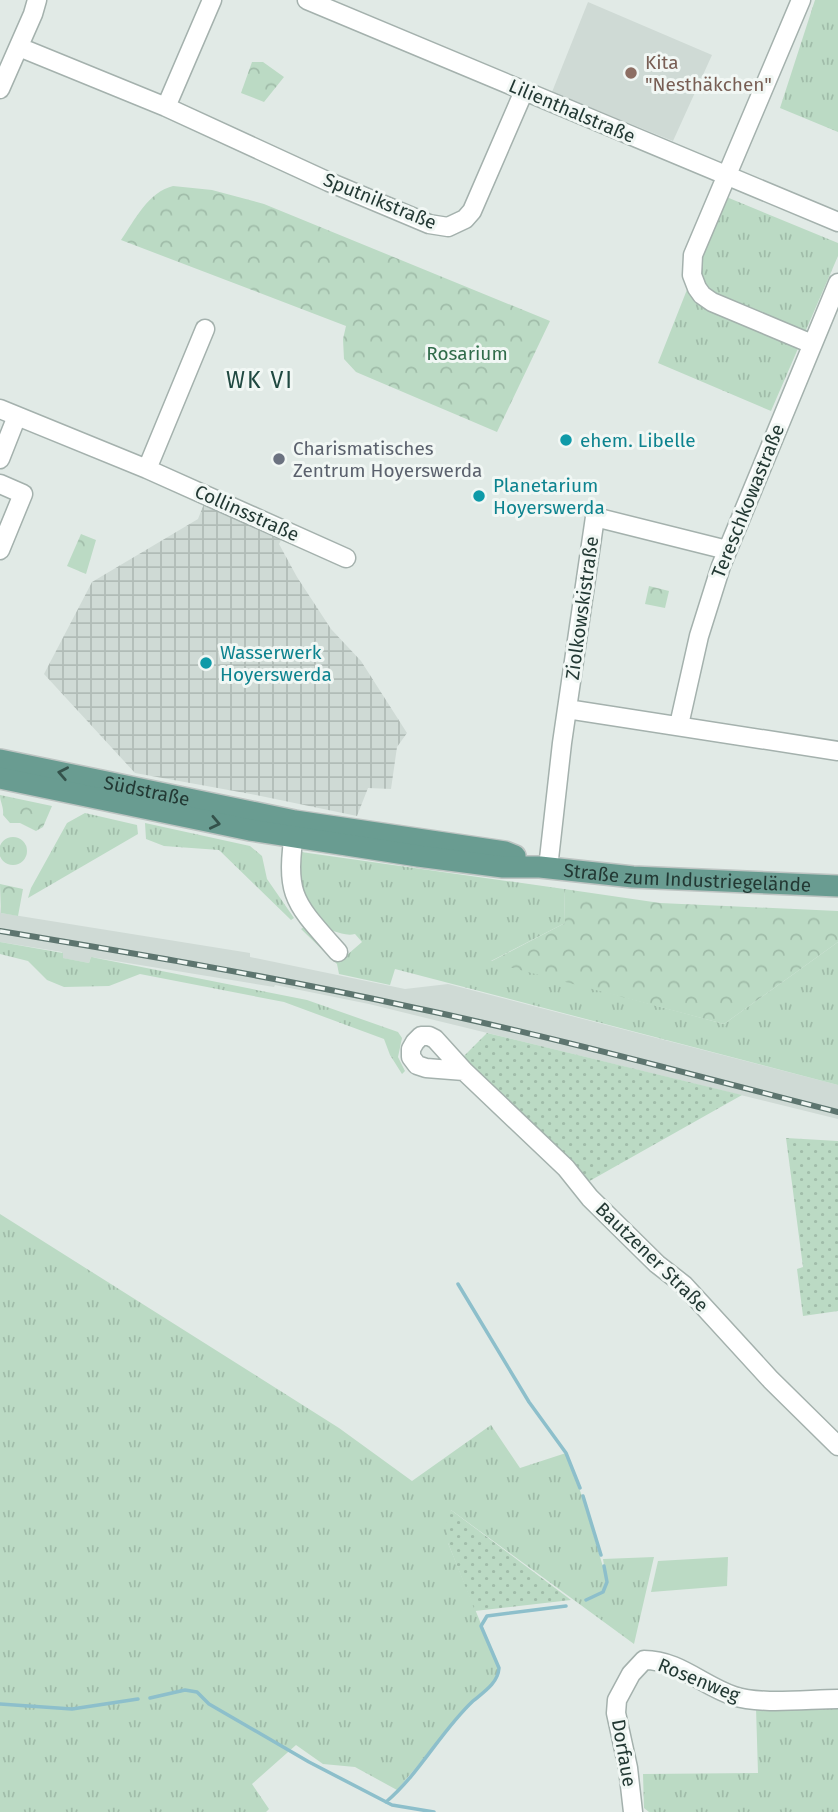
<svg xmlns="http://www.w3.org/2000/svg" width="838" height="1812" font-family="'Fira Sans',sans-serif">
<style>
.built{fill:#cfdad5}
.industrial{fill:url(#industrial-grid)}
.grass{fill:url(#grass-tufts)}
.forest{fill:url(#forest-crowns)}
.garden{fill:url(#garden-dots)}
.pitch{fill:#bbdac4}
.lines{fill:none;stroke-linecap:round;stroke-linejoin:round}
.stream{stroke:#8dbfcb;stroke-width:3.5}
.minor-casing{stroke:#a4b1ad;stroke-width:21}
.major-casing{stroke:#bdc4c2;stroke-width:24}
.minor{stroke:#fff;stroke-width:18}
.major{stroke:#699c91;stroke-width:21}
.rail-casing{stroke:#5d756f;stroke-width:6}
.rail{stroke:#f1f7f4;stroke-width:3.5;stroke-dasharray:10;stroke-linecap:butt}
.oneway{stroke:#34524b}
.education-dot{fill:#8d6e63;stroke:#f1f7f4;stroke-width:2.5}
.culture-dot{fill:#0f9aa8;stroke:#f1f7f4;stroke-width:2.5}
.worship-dot{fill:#6b7280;stroke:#f1f7f4;stroke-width:2.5}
.labels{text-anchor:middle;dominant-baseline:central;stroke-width:6;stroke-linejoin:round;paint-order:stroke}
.education-label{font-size:19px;fill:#785e54;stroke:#f1f7f4;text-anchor:start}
.street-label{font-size:19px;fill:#233934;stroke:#f1f7f4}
.park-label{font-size:19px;fill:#306c4a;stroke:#f1f7f4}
.culture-label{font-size:19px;fill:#0d838f;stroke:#f1f7f4;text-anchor:start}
.worship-label{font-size:19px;fill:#5b616d;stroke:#f1f7f4;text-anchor:start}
.quarter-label{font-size:23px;letter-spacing:2px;fill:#204941;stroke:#f1f7f4}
</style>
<defs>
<pattern id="industrial-grid" width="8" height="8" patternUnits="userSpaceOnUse" patternTransform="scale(1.75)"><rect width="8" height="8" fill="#cfdad5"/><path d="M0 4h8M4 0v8" fill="none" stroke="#b1bcb7"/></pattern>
<pattern id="grass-tufts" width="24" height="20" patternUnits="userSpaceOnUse" patternTransform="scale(1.75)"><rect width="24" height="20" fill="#bbdac4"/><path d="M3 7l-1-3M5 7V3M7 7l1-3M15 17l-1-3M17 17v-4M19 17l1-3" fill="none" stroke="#a0bca9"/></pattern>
<pattern id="forest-crowns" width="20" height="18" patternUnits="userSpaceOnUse" patternTransform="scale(1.75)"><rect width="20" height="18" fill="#bbdac4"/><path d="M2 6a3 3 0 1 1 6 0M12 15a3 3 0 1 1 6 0" fill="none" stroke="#a0bca9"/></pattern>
<pattern id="garden-dots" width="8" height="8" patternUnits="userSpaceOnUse" patternTransform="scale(1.75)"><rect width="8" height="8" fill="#bbdac4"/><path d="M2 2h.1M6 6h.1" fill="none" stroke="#a0bca9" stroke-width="1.8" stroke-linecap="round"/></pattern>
</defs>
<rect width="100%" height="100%" fill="#e1eae6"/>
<path class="built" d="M588,2L712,55L673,141L552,92Z
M0,906L1,913L250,953V957L405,989L448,984L838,1085V1119L369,1004L275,985L274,987L91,957L89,963L62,958V952L0,942Z"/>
<path class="industrial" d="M207,496L286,531L279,544L297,577L331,629L361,661L407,733L397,747L391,789L368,788L357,816L256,795L135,773L44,674L92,582L198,519Z"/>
<path class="grass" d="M815,0H838V132L780,108Z
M724,196L838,243V256L771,411L658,363Z
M85,813L137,825L138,834L28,898L31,888L67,823Z
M145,823L250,846L262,856L267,879L294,918L291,920L219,850L164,846L146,839Z
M-1 851a14 14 0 1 1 28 0a14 14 0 1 1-28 0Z
M294,851L564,889L565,923L491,961L724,1024L838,942V1085L395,969L390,985L339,974L337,964L301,929L305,926L340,961L362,942L355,934C347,936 341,933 333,931C300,922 300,880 294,851Z
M0,942L63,953V958L89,963L91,957L307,1000L398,1032L402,1038L398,1057L405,1071L402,1074L390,1055L384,1039L284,1002L140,974L109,986L64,987L47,980L28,961L0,954Z
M0,1214L339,1428L412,1481L491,1425L520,1468L566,1453L582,1496L606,1577L603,1559L654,1557L634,1644L451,1510L448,1543L499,1668L498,1675L493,1683L466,1708L397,1790L355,1767L323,1764L296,1745L252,1784L269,1809L266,1812H0Z
M756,1708H838V1812H649L644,1808L643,1774L758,1773Z"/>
<path class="forest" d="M252,62H263L284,77L264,102L241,93Z
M173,186L212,190L264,204L550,321L497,432L356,372L344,359L343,339L346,326L121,240C135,220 148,192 173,186Z
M81,534L96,540L86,574L67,566Z
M649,586L669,591L665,608L645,604Z
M0,795L52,806L43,827L36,831L20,823H10L3,815C4,807 0,802 0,795Z
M0,884L23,889L18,916L1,913Z
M564,889L660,903L838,911V942L724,1024L490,962L565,923Z"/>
<path class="garden" d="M487,1033L742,1095L586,1183L462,1058Z
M786,1138L838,1141V1311L803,1316L797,1269L803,1267Z
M451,1510L571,1600L475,1611L448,1543L446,1525Z"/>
<path class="pitch" d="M728,1557L727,1586L651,1592L658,1561Z"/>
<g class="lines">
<path class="stream" d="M458,1284L529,1402L566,1453L580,1488
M583,1496L601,1555
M586,1600L603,1592L607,1582L604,1566
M150,1698L185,1690L197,1692L209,1704L309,1762L392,1805L434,1812
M0,1704L72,1709L138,1699
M386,1802C420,1773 441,1731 473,1701C484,1692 498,1683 499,1668L481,1626L487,1616L566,1606"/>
<g class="minor-casing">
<path id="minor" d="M307,0L838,222
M801,0L693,255L692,275L697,288L702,295L712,302L812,344
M19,47L166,107L212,0
M0,89L33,14L37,0
M166,107L329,182L429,224L448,227L465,219L472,211L524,91
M0,409L147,469L346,558
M0,459L17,416
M147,469L205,329
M0,484L23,494L0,550
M567,709L838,751
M679,725L699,636L721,566L838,283
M295,825C285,896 292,900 338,952
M548,868L562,743L595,517L727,550
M464,1071L426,1068L417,1065L411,1057V1049L415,1042L421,1036H429L435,1039L464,1071L566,1168L590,1198L657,1264L684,1285L771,1380L838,1446
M633,1812L628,1768L616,1713L617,1700L631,1674L644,1660C679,1660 703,1686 734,1696C760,1705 809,1699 838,1699"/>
</g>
<g class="major-casing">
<g id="major">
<path id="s1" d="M0,760L295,821L505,852L515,856"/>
<path id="s2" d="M0,778L250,830L418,856L503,867H540L633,877L838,886"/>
</g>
</g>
<use href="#minor" class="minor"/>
<use href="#major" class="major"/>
<g class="rail-casing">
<path id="rail" d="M0,931C138,954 275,977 411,1007C555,1037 696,1076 838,1112"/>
</g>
<use href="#rail" class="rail"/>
</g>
<defs><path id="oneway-chevron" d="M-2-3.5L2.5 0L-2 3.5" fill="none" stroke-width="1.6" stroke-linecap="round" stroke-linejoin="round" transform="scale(1.75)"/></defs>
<g class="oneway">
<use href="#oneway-chevron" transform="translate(63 773) rotate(-169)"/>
<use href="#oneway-chevron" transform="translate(215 823) rotate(12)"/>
</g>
<circle class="education-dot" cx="631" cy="73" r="7"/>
<g class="culture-dot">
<circle cx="566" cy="440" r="7"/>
<circle cx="479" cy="496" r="7"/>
<circle cx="206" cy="663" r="7"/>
</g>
<circle class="worship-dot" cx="279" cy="459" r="7"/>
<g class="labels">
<g class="education-label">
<text x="645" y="62">Kita<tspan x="645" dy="22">"Nesthäkchen"</tspan></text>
</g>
<g class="street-label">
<text transform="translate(572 111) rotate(23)">Lilienthalstraße</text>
<text transform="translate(380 201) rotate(22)">Sputnikstraße</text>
<text transform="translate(748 501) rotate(-68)">Tereschkowastraße</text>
<text transform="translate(247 513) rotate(24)">Collinsstraße</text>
<text transform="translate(582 608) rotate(-82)">Ziolkowskistraße</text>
<text stroke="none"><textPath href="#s1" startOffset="150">Südstraße</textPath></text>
<text stroke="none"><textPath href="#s2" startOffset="696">Straße zum Industriegelände</textPath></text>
<text transform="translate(652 1257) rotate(44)">Bautzener Straße</text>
<text transform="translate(699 1680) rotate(22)">Rosenweg</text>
<text transform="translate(624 1753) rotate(80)">Dorfaue</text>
</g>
<g class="park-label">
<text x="467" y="353">Rosarium</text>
</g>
<g class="culture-label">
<text x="580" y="440">ehem. Libelle</text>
<text x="493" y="485">Planetarium<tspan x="493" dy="22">Hoyerswerda</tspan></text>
<text x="220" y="652">Wasserwerk<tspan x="220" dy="22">Hoyerswerda</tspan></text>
</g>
<g class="worship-label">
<text x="293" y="448">Charismatisches<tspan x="293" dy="22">Zentrum Hoyerswerda</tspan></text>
</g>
<g class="quarter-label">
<text x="260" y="380">WK VI</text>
</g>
</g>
</svg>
